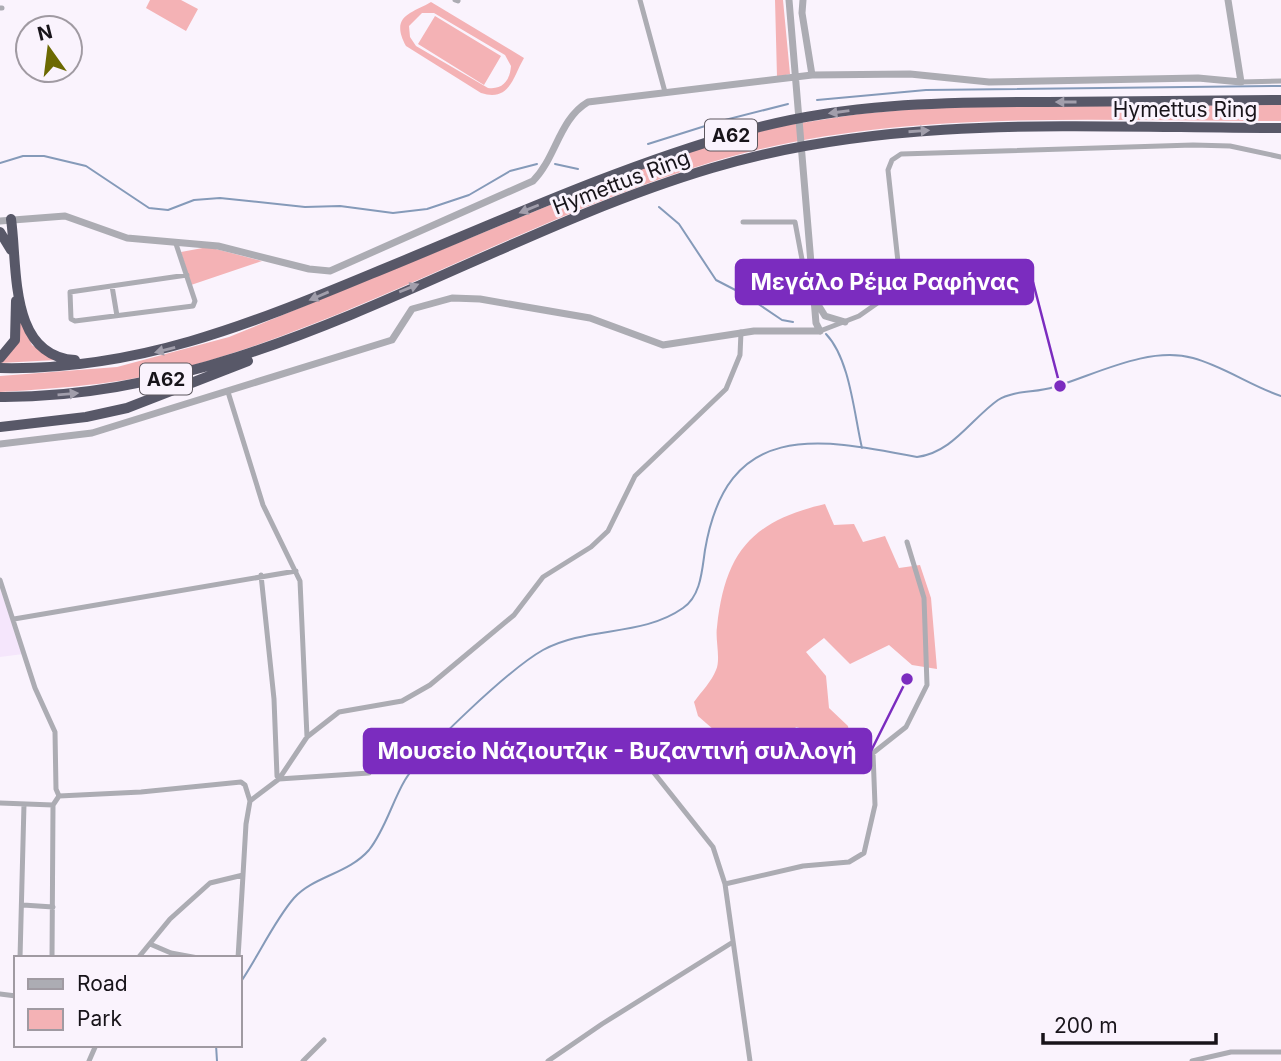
<svg xmlns="http://www.w3.org/2000/svg" width="1281" height="1061" font-family="Inter,sans-serif">
<style>
.built{fill:#f5e6fc}
.green{fill:#f4b2b5;fill-rule:evenodd}
.lines{fill:none;stroke-linecap:round;stroke-linejoin:round}
.stream{stroke:#859ab9;stroke-width:2}
.minor{stroke:#acacb3;stroke-width:5}
.tertiary{stroke:#acacb3;stroke-width:7}
.motorway{stroke:#585868;stroke-width:10}
.oneway{fill:#a19eab}
.labels{text-anchor:middle;dominant-baseline:central;stroke-width:6;stroke-linejoin:round;paint-order:stroke}
.shield{fill:#faf3fd;stroke:#5c575e;stroke-width:2}
.shield-label{font-size:19px;font-weight:bold;fill:#18141a}
.street-label{font-size:21px;fill:#18141a;stroke:#faf3fd}
.leader{fill:none;stroke:#7b2cbf;stroke-width:2.5}
.callout-dot{fill:#7b2cbf;stroke:#faf3fd;stroke-width:2.5}
.callout{fill:#7b2cbf;stroke:#7b2cbf;stroke-width:2.5}
.callout-label{font-size:23px;text-anchor:middle;font-weight:bold;fill:#fff}
</style>
<rect width="100%" height="100%" fill="#faf3fd"/>
<path class="built" d="M0,589L16,632L23,654L0,657Z"/>
<path class="green" d="M150,0H181L198,9L186,31L146,8Z
M775,0H783L790,74L777,77Z
M431,2L524,58C513,77 510,102 481,93L406,46C389,15 413,13 431,2ZM422,13H434L505,55L511,66C510,80 503,90 488,88L416,46L410,37L409,26Z
M435,16L501,56L484,85L418,44Z
M1281,105V121C1092,122 895,107 712,162C535,215 374,313 197,364C132,383 67,388 0,392V376L117,367L229,337L633,171L707,145L782,126L859,114L938,107Z
M208,247L262,261L191,285L181,252Z
M20,318L32,345L56,360L0,363Z
M825,504L834,525L854,524L863,542L885,536L899,568L920,565L931,598L937,669L912,665L889,645L850,664L824,638L806,652L826,676L829,708L848,726L850,740L833,746L820,734L796,727L779,752L741,764L727,760L714,730L698,716L694,702C701,692 712,681 716,670C721,659 715,639 717,627C725,552 752,521 825,504Z"/>
<g class="lines">
<path class="stream" d="M817,100L926,90L1281,86
M648,144L721,121L788,104
M0,163L23,156H44L86,166L149,208L168,210L194,200L220,198L305,207L340,206L393,213L427,209L469,195L510,171L537,164
M555,164L578,169
M659,207L679,224L716,280L745,295L782,320L793,322
M826,334C850,359 854,414 862,448
M240,983C258,957 274,921 294,898C314,876 348,874 369,850C385,830 392,802 405,780C424,749 511,668 543,650C587,626 642,637 683,608C701,596 702,570 705,550C727,421 815,437 917,457C952,453 971,419 998,400C1014,390 1036,393 1054,387C1097,374 1148,346 1193,358C1223,366 1251,386 1281,396
M216,1045L217,1061"/>
<path class="minor" d="M455,0L458,1
M640,0L665,92
M0,8H2
M1241,82L1281,81
M743,222H795L807,286
M176,244L195,301L193,306L75,321L71,319L70,292L187,275
M757,270V285L808,286
M112,286L117,316
M820,331L859,316L896,290L899,271L888,170L892,160L901,154L1193,145L1230,146L1281,157
M228,392L263,505L300,581L307,737
M261,575L274,699L277,776L279,779L369,773
M0,580L35,688L55,732L56,789L59,796
M14,619L296,571
M639,754L713,847L725,884L750,1061
M0,803L53,805
M725,884L803,866L849,862L864,853L875,805L873,753L906,727L927,685L924,598L907,542
M23,905L53,907
M150,944L171,953L198,958
M20,958L24,804
M52,958L53,805L59,796L141,792L241,782L245,785L250,801
M138,958L170,919L210,883L243,875L246,824L250,801L279,779L307,737L339,712L402,701L430,685L514,615L543,577L591,547L608,531L635,476L726,389L740,355L741,332
M238,958L243,875
M0,994L16,996
M89,1061L96,1045
M303,1061L324,1040
M548,1061L602,1024L733,942
M1192,1061L1231,1052H1281"/>
<path class="tertiary" d="M789,0L816,323L820,331
M803,0L802,13L812,75
M0,221L65,216L127,238L218,246L309,269L330,271L533,181C556,158 559,119 588,102L812,75L910,74L989,82L1198,78L1241,82L1228,0
M817,303L825,316L845,322
M0,444L92,433L392,340L412,309L452,298L480,299L590,318L663,345L754,331H820"/>
<path class="motorway" d="M11,219C18,266 8,356 75,360
M0,232L11,250
M0,358L15,340L16,301
M0,368C136,371 248,325 371,274C492,225 612,169 738,133C839,103 944,102 1048,102C1126,101 1203,101 1281,100
M0,397C257,399 473,239 712,168C895,113 1092,128 1281,128
M0,427L86,417L127,408L248,361"/>
</g>
<defs><path id="oneway-solid" d="M-6-.8H1V-3.2L6.5 0L1 3.2V.8H-6Z" transform="scale(1.75)"/></defs>
<g class="oneway">
<use href="#oneway-solid" transform="translate(1066 102) rotate(180)"/>
<use href="#oneway-solid" transform="translate(839 112) rotate(172)"/>
<use href="#oneway-solid" transform="translate(919 131) rotate(-4)"/>
<use href="#oneway-solid" transform="translate(529 209) rotate(158)"/>
<use href="#oneway-solid" transform="translate(409 288) rotate(-22)"/>
<use href="#oneway-solid" transform="translate(319 296) rotate(157)"/>
<use href="#oneway-solid" transform="translate(165 350) rotate(166)"/>
<use href="#oneway-solid" transform="translate(68 394) rotate(-5)"/>
</g>
<g class="labels">
<g class="shield">
<rect x="705" y="119.5" width="52" height="31" rx="5"/>
<rect x="140" y="363.5" width="52" height="31" rx="5"/>
</g>
<g class="shield-label">
<text x="731" y="135">Α62</text>
<text x="166" y="379">Α62</text>
</g>
<g class="street-label">
<text x="1185" y="109">Hymettus Ring</text>
<text transform="translate(621 182) rotate(-21)">Hymettus Ring</text>
</g>
</g>
<path class="leader" d="M1060 386L1033 282M907 679L871 751"/>
<g class="callout-dot">
<circle cx="1060" cy="386" r="7"/>
<circle cx="907" cy="679" r="7"/>
</g>
<g class="callout">
<rect x="736" y="260" width="297" height="44" rx="7"/>
<rect x="364" y="729" width="507" height="44" rx="7"/>
</g>
<g class="callout-label">
<text x="885" y="290">Μεγάλο Ρέμα Ραφήνας</text>
<text x="617" y="759">Μουσείο Νάζιουτζικ - Βυζαντινή συλλογή</text>
</g>
<rect x="14" y="956" width="228" height="91" fill="#faf3fd" stroke="#a09aa2" stroke-width="2"/>
<rect x="28" y="979" width="35" height="10" fill="#acacb3" stroke="#a09aa2" stroke-width="2"/>
<text x="77" y="991" font-size="21" fill="#18141a">Road</text>
<rect x="28" y="1009" width="35" height="21" fill="#f4b2b5" stroke="#a09aa2" stroke-width="2"/>
<text x="77" y="1026" font-size="21" fill="#18141a">Park</text>
<g transform="translate(49 49) rotate(346)"><circle r="33" fill="#faf3fd" stroke="#a09aa2" stroke-width="2"/>
<path d="M0-5L12 26L0 18L-12 26Z" fill="#6c6902"/>
<text y="-10" font-size="19" font-weight="bold" text-anchor="middle" fill="#18141a">N</text>
</g>
<path d="M1043 1033v10h173v-10" fill="none" stroke="#18141a" stroke-width="3.5"/>
<text x="1054" y="1033" font-size="21" fill="#18141a" stroke="#faf3fd" stroke-width="5" paint-order="stroke">200 m</text>
</svg>
